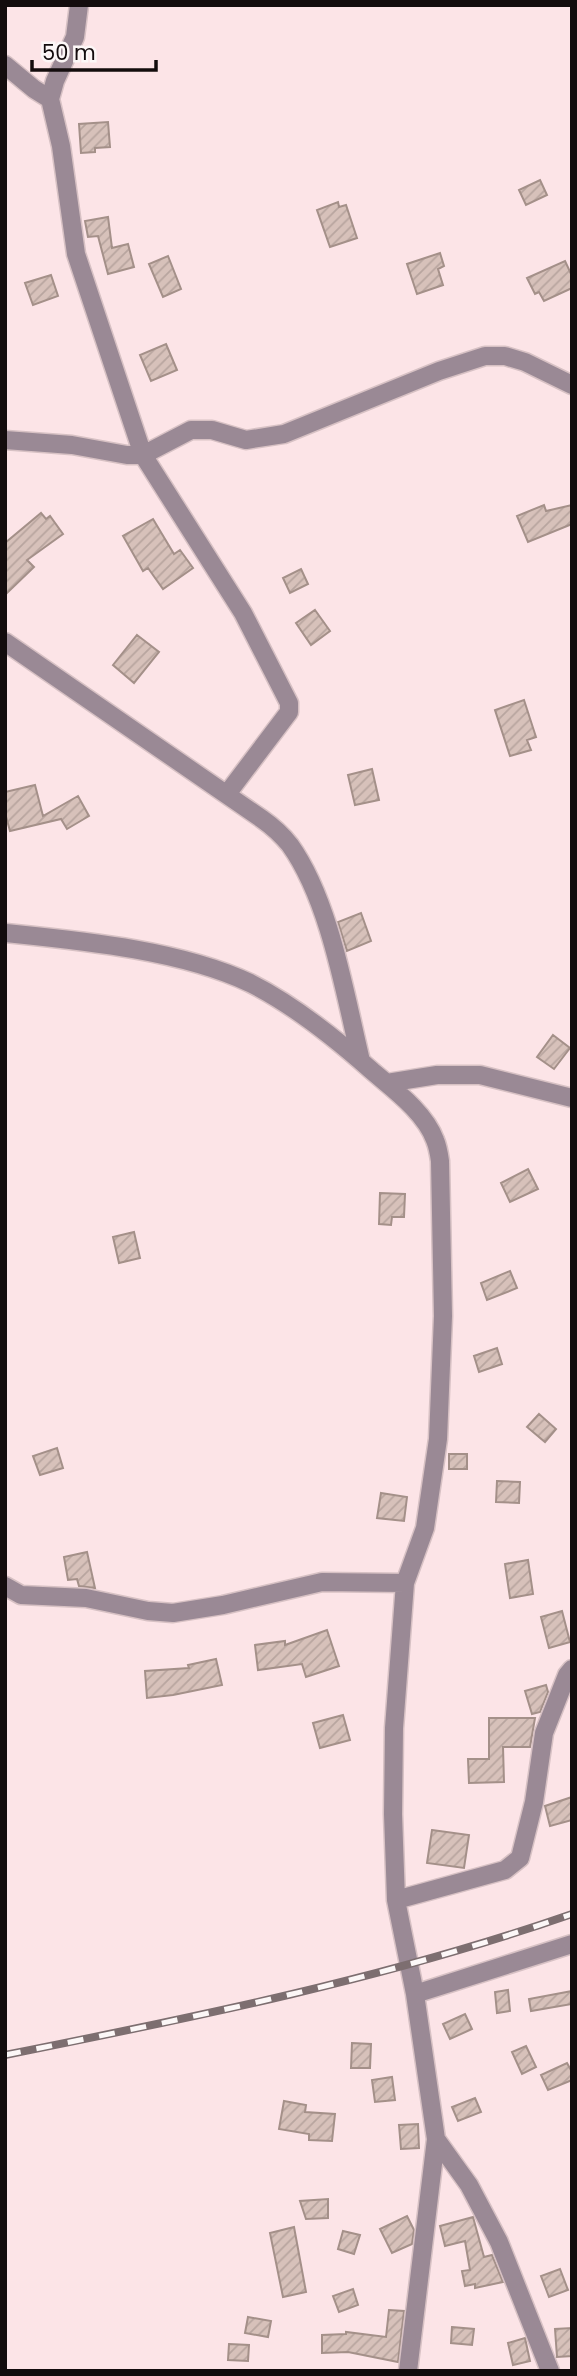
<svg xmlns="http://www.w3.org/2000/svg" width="577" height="2376" font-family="Poppins,sans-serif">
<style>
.building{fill:url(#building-hatch);stroke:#a49089;stroke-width:2}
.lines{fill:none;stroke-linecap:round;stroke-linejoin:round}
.minor-casing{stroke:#d7c1c4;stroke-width:21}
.minor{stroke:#9a8995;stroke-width:18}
.rail-casing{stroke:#7d6e70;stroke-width:8}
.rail{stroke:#fcf7f7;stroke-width:5;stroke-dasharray:16;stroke-linecap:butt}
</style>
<defs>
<pattern id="building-hatch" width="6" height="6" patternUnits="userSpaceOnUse" patternTransform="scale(1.75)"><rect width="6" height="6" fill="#d7c1ba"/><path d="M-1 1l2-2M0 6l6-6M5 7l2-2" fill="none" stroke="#b8a59f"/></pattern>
</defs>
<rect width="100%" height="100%" fill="#fce4e7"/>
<path class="building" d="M108,122L110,147L95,148V152L81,153L79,124Z
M540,180L547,195L526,205L519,190Z
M338,202L339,207L346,205L357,238L330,247L317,210Z
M108,217L112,248L128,244L134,267L108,274L98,236L88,237L85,221Z
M440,253L444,266L438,269L443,285L417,294L407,264Z
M168,256L181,289L163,297L149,264Z
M565,261L572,276V288L544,301L539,292L535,294L527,278Z
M51,275L58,296L33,305L25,283Z
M166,344L177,370L151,381L140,355Z
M544,505L546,511L572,505V524L528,542L517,516Z
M41,513L46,519L50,516L63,534L27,560L34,567L5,595V543Z
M153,519L174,554L180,550L193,568L163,589L148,568L143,571L123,536Z
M301,569L308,584L290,593L283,578Z
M315,610L330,631L311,645L296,623Z
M137,635L159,652L134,683L113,665Z
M524,700L536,737L527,740L531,750L510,756L495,710Z
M372,769L379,800L355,805L348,775Z
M35,785L43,816L78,796L89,816L67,829L61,819L10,831L5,813V792Z
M361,913L371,941L347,951L338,922Z
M553,1035L570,1048L554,1069L537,1057Z
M528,1169L538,1189L510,1202L501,1183Z
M380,1193L405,1194L404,1217H392L391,1225L379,1224Z
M134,1232L140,1258L119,1263L113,1237Z
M510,1271L517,1288L487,1300L481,1283Z
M497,1348L502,1364L479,1372L474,1356Z
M539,1414L556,1429L545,1442L527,1427Z
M57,1448L63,1468L40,1475L33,1456Z
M449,1454H467V1469H449Z
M497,1481L520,1482L519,1503L496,1502Z
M381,1493L407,1497L404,1521L377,1518Z
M87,1552L95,1588L79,1586L77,1579L68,1580L64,1557Z
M528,1560L533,1594L510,1598L505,1564Z
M562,1611L570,1642L549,1648L541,1617Z
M327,1630L339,1666L306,1677L302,1664L258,1670L255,1645L285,1641V1645Z
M216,1659L222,1685L173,1695L147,1698L145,1671L189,1668L188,1665Z
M546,1685L548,1692L540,1712L532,1714L525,1691Z
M343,1715L350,1740L320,1748L313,1723Z
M489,1718H535L530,1747H503L504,1782L469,1783L468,1759H489Z
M572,1797V1820L550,1826L545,1806Z
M432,1830L469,1835L464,1868L427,1863Z
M508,1990L510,2011L497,2013L495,1992Z
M572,1991V2004L531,2011L529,1999Z
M465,2014L472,2029L450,2039L443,2024Z
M352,2043L371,2044L370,2068H351Z
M526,2046L536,2067L522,2074L512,2052Z
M567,2063L572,2072V2080L548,2090L541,2075Z
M392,2077L395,2100L375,2102L372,2080Z
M475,2098L481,2112L458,2121L452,2107Z
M284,2101L306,2105L305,2112L335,2114L332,2141L309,2140V2134L279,2129Z
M418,2124L419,2148L401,2149L399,2125Z
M328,2199V2218L306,2219L300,2201Z
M407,2216L414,2230L412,2244L392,2253L380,2229Z
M473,2217L484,2257L492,2255L503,2282L475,2288V2284L465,2286L462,2271L470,2270L465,2241L445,2246L440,2226Z
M294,2227L306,2292L283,2297L270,2233Z
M343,2231L360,2235L354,2254L338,2249Z
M560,2269L568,2290L549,2297L541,2276Z
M353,2289L358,2305L339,2312L333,2296Z
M389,2310L404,2311L398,2362L348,2352L322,2353V2335L346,2334V2332L386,2337Z
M248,2317L271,2321L268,2337L245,2333Z
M452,2327L474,2329L472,2345L451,2343Z
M572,2328V2356L557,2357L555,2329Z
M525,2338L530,2361L513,2365L508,2343Z
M229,2344L249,2345L248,2361L228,2360Z"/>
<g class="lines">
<g class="minor-casing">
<path id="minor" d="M5,65L34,89L50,99L61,146L76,254L143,455L243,613L289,703V712L227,794
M50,99L55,81L75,37L79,5
M5,440L72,445L127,455H143L191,430H212L246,440L284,434L439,371L485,356H505L525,362L572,385
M5,642L262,819C272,826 282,835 290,845C330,901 345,995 361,1061
M5,933C83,941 180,950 250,983C294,1005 335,1038 371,1070C393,1089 425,1112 435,1140C438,1147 439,1154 440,1161L443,1316L438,1439L425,1528L405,1583L394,1728L393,1814L396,1900L415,1994L436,2139L408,2371
M387,1083L437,1075H480L572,1098
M5,1586L21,1595L86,1598L148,1611L173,1613L223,1605L322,1582L405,1583
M396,1900L505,1870L520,1858L534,1802L544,1733L567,1675L572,1669
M415,1994L572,1944
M436,2139L469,2185L499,2242L550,2371"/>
</g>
<use href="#minor" class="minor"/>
<g class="rail-casing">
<path id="rail" d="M5,2055C196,2017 388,1978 572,1914"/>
</g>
<use href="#rail" class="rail"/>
</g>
<rect width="577" height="2376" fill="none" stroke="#130c0d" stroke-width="14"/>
<path d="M32 60v10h124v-10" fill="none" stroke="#130c0d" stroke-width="3.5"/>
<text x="42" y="60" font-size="21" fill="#130c0d" stroke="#fcf7f7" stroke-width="5" paint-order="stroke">50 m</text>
</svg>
